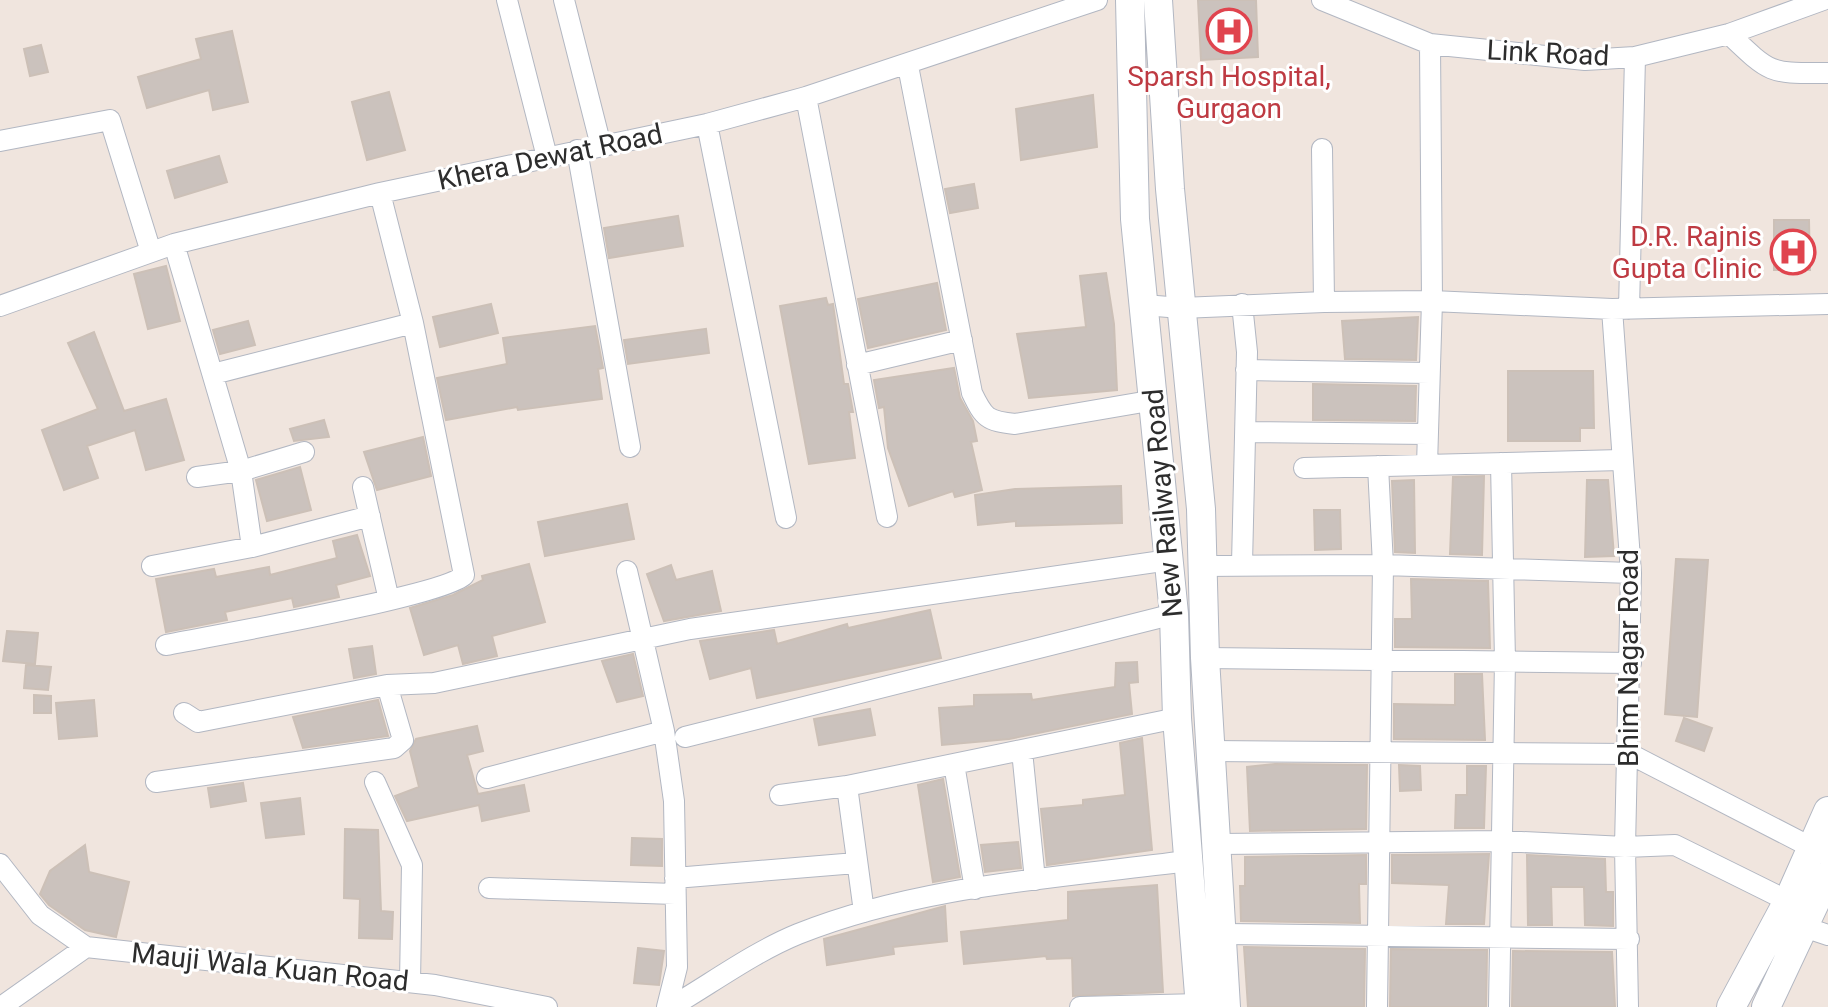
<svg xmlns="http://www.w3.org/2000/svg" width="1828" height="1007" font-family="Roboto,sans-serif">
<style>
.building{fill:#cbc2bd;stroke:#ccc0b7;stroke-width:2}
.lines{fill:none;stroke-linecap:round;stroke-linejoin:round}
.street-casing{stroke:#b2b7c2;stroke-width:22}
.secondary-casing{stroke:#b2b7c2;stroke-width:30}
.street{stroke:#fff;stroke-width:20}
.secondary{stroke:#fff;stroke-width:28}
.labels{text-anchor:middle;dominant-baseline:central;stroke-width:6;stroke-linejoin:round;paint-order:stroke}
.street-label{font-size:28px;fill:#2d2d2d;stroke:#fff}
.health-label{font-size:28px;fill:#be3a42;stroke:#fff}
</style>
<rect width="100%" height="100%" fill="#f0e5de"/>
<path class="building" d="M1198,0H1256L1258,57L1201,60Z
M232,31L248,102L213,110L209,90L147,108L138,77L201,59L196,39Z
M41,45L48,72L30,76L24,49Z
M389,92L405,150L367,160L352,102Z
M1093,95L1097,147L1021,160L1016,109Z
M219,156L227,182L175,198L167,171Z
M974,184L978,208L950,213L945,189Z
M678,216L683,246L609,258L604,228Z
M1774,220H1809L1810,270H1774Z
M166,266L180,321L148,329L134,274Z
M1106,273L1114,324L1117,390L1029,398L1017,334L1086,327L1080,276Z
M937,283L946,330L868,348L858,299Z
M826,298L828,305L833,304L844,384H848L853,412H849L855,458L809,464L780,306Z
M491,304L498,333L440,347L433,317Z
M1418,317L1416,360L1345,359L1342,321Z
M248,321L255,345L220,354L213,330Z
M595,326L603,368L598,369L602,399L518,410L517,407L446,420L437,378L507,364L503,338Z
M706,329L709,353L628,364L624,340Z
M94,332L124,411L166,399L184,460L146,470L135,430L87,446L98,478L64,490L42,430L98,409L68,343Z
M954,368L960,398L973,421L977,441L971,442L982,490L955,497L953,491L909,506L888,448L884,407L879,408L874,380Z
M1508,371H1593L1594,428H1580V441H1508Z
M1313,384L1416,386L1415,421L1313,420Z
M324,420L329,437L294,441L290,429Z
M423,437L431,476L377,490L364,452Z
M300,467L311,510L267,521L256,480Z
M1484,476L1482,555L1450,554L1453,477Z
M1414,480L1415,553L1395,552L1392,481Z
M1587,480H1608L1614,556L1585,557Z
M1121,486L1122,523L1016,526V521L978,525L975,495L1015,489Z
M627,504L634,539L545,556L538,522Z
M1314,510H1340L1341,549L1315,550Z
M357,535L370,576L336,585L339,597L294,607L292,598L225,612L227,620L166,632L156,579L214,569L216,577L269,567L270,575L337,558L333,541Z
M1676,559L1708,560L1697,717L1665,714Z
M529,564L545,622L492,636L497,656L463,664L458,645L424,655L410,608L453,595L483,580L482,576Z
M671,565L676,580L712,571L721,611L664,621L647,574Z
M1411,579L1488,581L1490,648L1395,647V619H1412Z
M930,610L941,658L757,698L751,668L710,679L700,641L774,630L777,644L847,624L848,628Z
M7,631L38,633L35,664L3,661Z
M372,646L376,674L354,678L349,649Z
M633,654L643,696L617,702L602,661Z
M1137,662L1138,682L1129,683L1132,714L1009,739L942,745L939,708L974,706V695L1031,694L1032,700L1115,687L1116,663Z
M26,665L51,667L48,690L24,688Z
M1455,674H1482L1485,740L1394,739V704L1455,705Z
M34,695L51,696V713H34Z
M94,700L97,736L59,739L56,703Z
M378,700L388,736L303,748L293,717Z
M870,709L875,735L819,745L814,719Z
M1684,718L1712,728L1704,751L1676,741Z
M477,726L483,751L467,755L478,794L524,785L529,811L482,821L479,805L407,821L395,796L419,787L410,751L416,739Z
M1142,738L1152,850L1047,865L1041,809L1083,805V800L1125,795L1120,743Z
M1275,764L1367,765L1366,829L1250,831L1247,767Z
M1399,765L1420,766L1421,790L1400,791Z
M1467,766H1486L1484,828H1455L1456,795H1467Z
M943,779L960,877L933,882L918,785Z
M243,783L246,801L211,807L208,788Z
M300,798L304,834L266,838L261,803Z
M345,829L378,830L381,911L393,912L392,939L359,938L360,899L344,898Z
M632,838L662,839V866L631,865Z
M1018,842L1021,868L985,872L981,845Z
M85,845L89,872L129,882L116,937L85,930L49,905L40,894L50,871Z
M1489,854L1484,924H1446L1449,885L1392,883V855Z
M1366,855V884H1359L1360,923L1241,921L1240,886H1245V857Z
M1527,855L1605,859L1606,892H1613V926L1585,925L1584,887H1551L1552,925H1528Z
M1157,885L1163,992L1073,996L1072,958L1047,959L1046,956L964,964L961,932L1068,920V892Z
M945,906L947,941L893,947L894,954L827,965L824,939Z
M1244,947L1365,949L1364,1007H1248Z
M638,948L664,951L659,985L634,983Z
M1391,949L1487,950L1486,1007H1390Z
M1513,951L1612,952L1615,1007H1512Z"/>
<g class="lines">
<g class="street-casing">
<path id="street" d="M507,0L547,157
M564,0L601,146
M1322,0L1430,44L1585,60L1635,57L1729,34L1823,0
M1729,34C1772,75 1769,73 1828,73
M908,66L972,393C984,418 987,421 1015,424L1155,400
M806,97L887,517
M707,124L786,518
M0,141L110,120L151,252
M1322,149L1324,302
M577,150L630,447
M174,244L241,471L252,547
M1144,305L1181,308L1324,302L1432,301L1612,309L1828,304
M0,306L174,244L380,193L707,124L806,97L1097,0
M1612,309L1631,573L1625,847L1628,1007
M1629,309L1635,57
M857,365L962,340
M1246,370L1429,373
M213,374L413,323
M1246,432L1428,434
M1427,465L1432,301L1430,44
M1304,468L1621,460
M197,477L241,471L304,452
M363,487L389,600
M1242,564L1247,352L1242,304
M152,566L252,547L370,516
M1200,566L1383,565L1631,573
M627,571L664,731L674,801L677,967L667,1007
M166,645C210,636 445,596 464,575L413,323L380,193
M1205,658L1631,663
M184,713L198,722L387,685
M685,737L1174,614
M1022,751L1035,880
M1210,751L1630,754L1828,856
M954,764L975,889
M487,778L664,731
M156,782L394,748L403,740L387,685L434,683L690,629L1169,560
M375,782L412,865L410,982
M847,786L864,912
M780,795L847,786L1177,718
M1218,844L1501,841L1625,847L1675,845L1788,901
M0,864L40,915L86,947L435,985L547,1007
M675,878L856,863
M489,888L675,894
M1804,927L1828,935
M1223,934L1629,939
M1,1007L86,947
M671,1007C712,983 754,952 798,934C920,885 1058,878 1187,861
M1080,1007L1200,1004
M1377,1007L1383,565L1378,466
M1499,1007L1505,661L1501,463"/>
</g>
<g class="secondary-casing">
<path id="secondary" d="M1130,0L1135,219L1174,614L1177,718L1200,1007
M1158,0L1170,189L1201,509L1205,658L1226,1007
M1731,1007L1788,901L1828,811
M1766,1007L1828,875"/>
</g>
<use href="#street" class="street"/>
<use href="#secondary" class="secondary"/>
</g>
<defs>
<g id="hospital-ring" transform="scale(2.3)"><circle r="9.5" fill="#fff" stroke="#e0444e" stroke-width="1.5"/><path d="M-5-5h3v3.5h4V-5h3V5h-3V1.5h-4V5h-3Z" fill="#e0444e"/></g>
</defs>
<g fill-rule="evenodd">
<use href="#hospital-ring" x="1229" y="31"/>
<use href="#hospital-ring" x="1793" y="252"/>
</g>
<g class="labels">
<g class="street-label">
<text transform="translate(1548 53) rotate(3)">Link Road</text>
<text transform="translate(550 157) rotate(-12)">Khera Dewat Road</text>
<text transform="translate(1163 503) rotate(-95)">New Railway Road</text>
<text transform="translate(1628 658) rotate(-90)">Bhim Nagar Road</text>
<text transform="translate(270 967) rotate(6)">Mauji Wala Kuan Road</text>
</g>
<g class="health-label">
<text x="1229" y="76">Sparsh Hospital,<tspan x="1229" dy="32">Gurgaon</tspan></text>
<text x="1762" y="236" text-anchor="end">D.R. Rajnis<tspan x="1762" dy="32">Gupta Clinic</tspan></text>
</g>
</g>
</svg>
